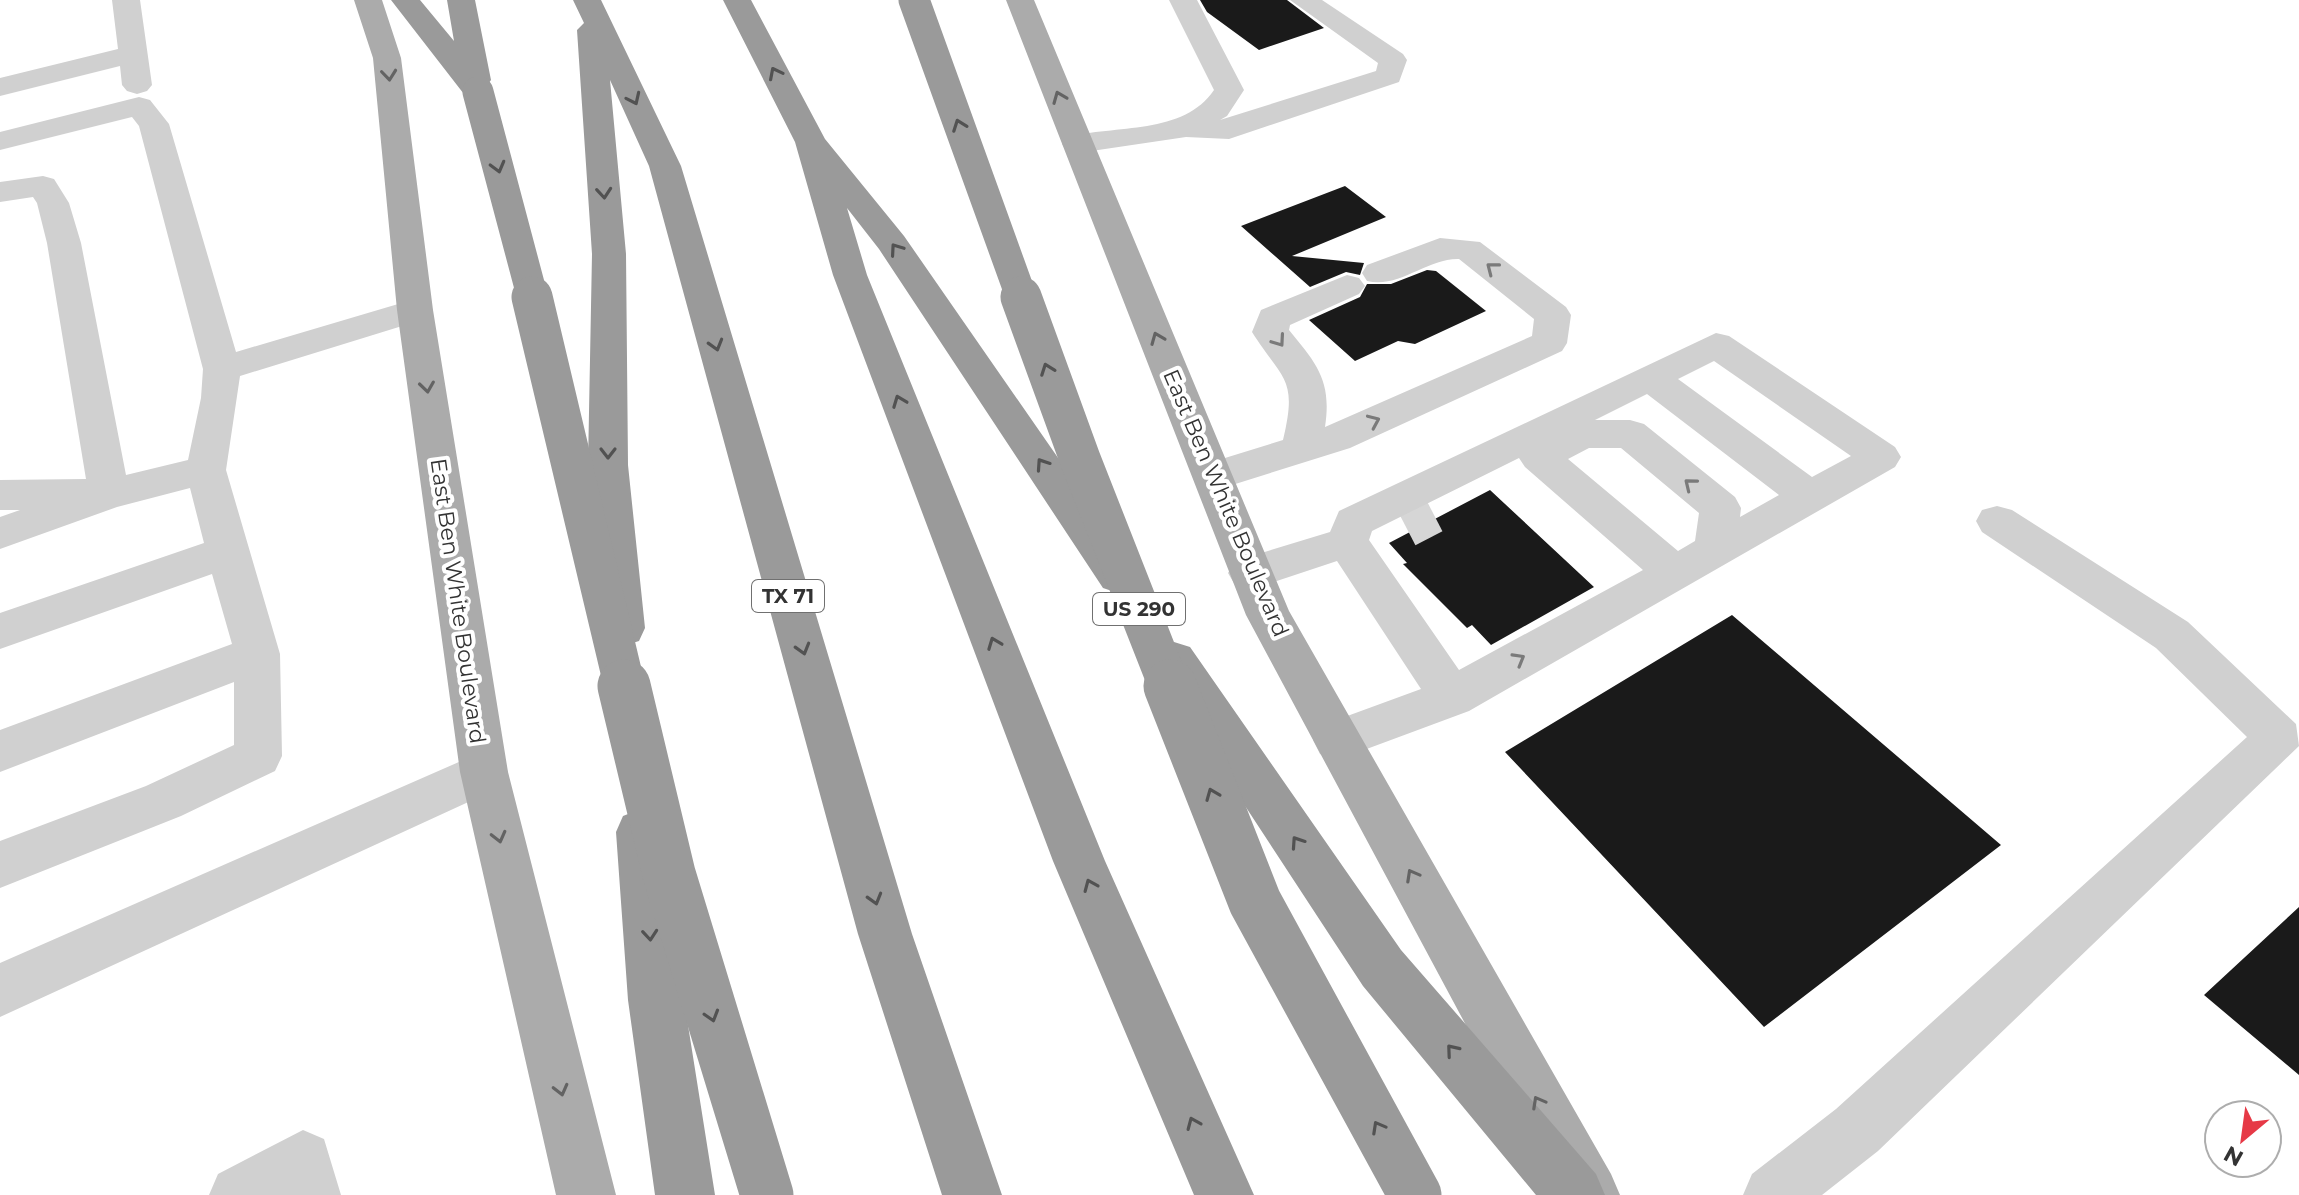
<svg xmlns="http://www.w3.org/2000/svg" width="2299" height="1195" font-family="Montserrat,sans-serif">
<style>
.building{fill:#1a1a1a}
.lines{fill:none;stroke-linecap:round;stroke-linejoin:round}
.minor-tunnel{stroke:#d6d6d6;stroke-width:41;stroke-dasharray:41 20;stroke-linecap:butt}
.minor{fill:#d0d0d0;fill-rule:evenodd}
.major{fill:#ababab;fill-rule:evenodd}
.highway{fill:#9a9a9a;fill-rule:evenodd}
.highway-bridge-far2{stroke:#9a9a9a;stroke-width:31}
.highway-bridge-far1{stroke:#9a9a9a;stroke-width:41}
.highway-bridge{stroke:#9a9a9a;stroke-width:53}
.oneway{stroke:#525252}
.oneway2{stroke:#636363}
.oneway3{stroke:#7a7a7a}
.labels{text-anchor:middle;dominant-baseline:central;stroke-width:8;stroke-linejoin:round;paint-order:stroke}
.shield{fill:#fff;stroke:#707070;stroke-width:2}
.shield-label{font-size:20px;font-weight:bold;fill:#333}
.street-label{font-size:22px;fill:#333;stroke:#fff}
</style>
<rect width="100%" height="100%" fill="#fff"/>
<path class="building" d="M1200,0H1287L1324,28L1259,50L1207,12Z
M1345,186L1386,217L1292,256L1364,263L1360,275L1346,272L1310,287L1241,226Z
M1427,270L1436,271L1486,311L1415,344L1398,341L1355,361L1309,320L1360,297L1367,284H1391Z
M1490,490L1594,587L1491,645L1472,625L1467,628L1403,564L1407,563L1389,543Z
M1732,615L2001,845L1764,1027L1505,752Z
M2299,907V1075L2204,995Z"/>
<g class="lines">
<path class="minor-tunnel" d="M1406,527L1433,513"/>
<path class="minor" d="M112,0H140L152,85L147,91L137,94L127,91L122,85L120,66L0,96V78L118,49Z
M1169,0H1197L1244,90L1227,116L1220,120L1376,71L1378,63L1290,0H1322L1403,54L1407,60L1399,82L1229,139L1186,137L1078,153L1067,151L1062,144L1067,137C1115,125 1184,135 1214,90Z
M139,97L150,100L169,124L236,352L415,299L428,302L433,310L428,318L240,376L226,470L280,654L282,756L275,771L181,816L0,888V841L146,786L234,745V682L0,772V730L232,644L212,574L0,649V613L204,543L190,488L117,507L0,549V517L20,510H0V480L86,479L47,243L37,203L33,197L0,202V182L43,176L54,179L69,203L81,243L126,475L188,460L201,398L203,369L139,126L132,117L0,150V132Z
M1440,238L1480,242L1566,307L1571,315L1567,343L1562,351L1350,448L1213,491L1199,486L1193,476L1199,466L1283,440C1298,377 1283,381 1252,332L1261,310L1347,275L1359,278L1365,286L1359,294L1290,325L1289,330C1317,364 1332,381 1325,427L1532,336L1534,319L1459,259C1427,258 1399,289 1367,281L1362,273L1367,265Z
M1716,333L1729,336L1895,447L1901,457L1895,467L1469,711L1337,760L1320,754L1313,740L1320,726L1421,689L1337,561L1250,590L1235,585L1228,573L1235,561L1330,532L1339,511ZM1714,361L1851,456L1812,477L1678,379ZM1647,394L1779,495L1740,517L1741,508L1735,497L1644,424L1630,420H1595ZM1589,448H1621L1699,513L1695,541L1678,551L1568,459ZM1519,458L1525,467L1643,570L1459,670L1369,540L1372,531Z
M1997,506L2012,510L2188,622L2296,724L2299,746L1878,1151L1822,1195H1743L1752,1174L1836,1109L2247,737L2156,648L1982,532L1976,521L1982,510Z
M484,751L501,757L508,772L501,787L0,1017V963Z
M303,1130L324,1139L341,1195H209L218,1174Z"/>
<path class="major" d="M354,0H382L401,58L433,310L508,772L616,1195H556L460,772L397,310L373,58Z
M1006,0H1034L1289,611L1611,1174L1620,1195H1557L1246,615Z"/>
<path class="highway" d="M391,0H420L454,41L447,0H475L491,80L488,84L493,92L489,98L478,101L467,98Z
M573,0H601L681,166L912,934L1002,1195H942L858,934L649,166L610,80L626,254L628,465L645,628L639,641L623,646L607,641L601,628L588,465L592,254L577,30L584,23Z
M723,0H751L825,139L904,236L1140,576L1133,588L1118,593L1103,588L879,249L847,208L867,275L1105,861L1254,1195H1194L1053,861L833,275L795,142Z
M1174,642L1190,647L1401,950L1596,1174L1605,1195H1536L1363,986L1158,673L1151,660L1158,647Z
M641,809L659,816L666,832L684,1000L715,1195H655L628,1000L616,832L623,816Z"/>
<path class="highway-bridge-far2" d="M914,0L1022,299
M478,92L533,299"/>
<path class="highway-bridge-far1" d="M532,297L625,688
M1021,297L1080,459L1170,688"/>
<path class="highway-bridge" d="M624,686L669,874L767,1195
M1170,686L1255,902L1415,1195"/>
</g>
<defs><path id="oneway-chevron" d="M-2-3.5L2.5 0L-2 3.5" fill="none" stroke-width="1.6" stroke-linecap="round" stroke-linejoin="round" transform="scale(2)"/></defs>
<g class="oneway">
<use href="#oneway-chevron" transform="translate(775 73) rotate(-117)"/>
<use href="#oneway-chevron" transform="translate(634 99) rotate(65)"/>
<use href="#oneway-chevron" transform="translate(959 125) rotate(-110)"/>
<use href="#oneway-chevron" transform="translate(498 167) rotate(75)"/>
<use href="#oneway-chevron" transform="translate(604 193) rotate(85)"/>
<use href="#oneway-chevron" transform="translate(896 249) rotate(-125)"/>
<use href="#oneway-chevron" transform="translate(716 345) rotate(74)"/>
<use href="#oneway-chevron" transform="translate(1047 369) rotate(-110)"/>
<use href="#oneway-chevron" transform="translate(899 401) rotate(-111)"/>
<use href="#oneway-chevron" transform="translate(608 453) rotate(90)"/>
<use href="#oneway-chevron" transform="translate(1042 464) rotate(-124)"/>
<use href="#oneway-chevron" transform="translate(994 643) rotate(-111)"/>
<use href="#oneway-chevron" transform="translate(803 649) rotate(74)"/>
<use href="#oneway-chevron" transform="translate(1212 794) rotate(-112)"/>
<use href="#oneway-chevron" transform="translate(1297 842) rotate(-124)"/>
<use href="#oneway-chevron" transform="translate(1090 885) rotate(-113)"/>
<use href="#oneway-chevron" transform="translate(875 899) rotate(74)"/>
<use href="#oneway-chevron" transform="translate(650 935) rotate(85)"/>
<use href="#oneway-chevron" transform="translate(712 1016) rotate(73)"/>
<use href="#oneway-chevron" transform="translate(1452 1050) rotate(-130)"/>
<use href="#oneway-chevron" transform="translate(1193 1123) rotate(-113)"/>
<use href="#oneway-chevron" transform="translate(1378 1127) rotate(-119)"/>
</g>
<g class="oneway2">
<use href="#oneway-chevron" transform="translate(389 75) rotate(84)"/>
<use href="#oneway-chevron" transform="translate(1059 97) rotate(-112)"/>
<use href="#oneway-chevron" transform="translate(1157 338) rotate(-112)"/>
<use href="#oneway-chevron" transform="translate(427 387) rotate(82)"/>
<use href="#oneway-chevron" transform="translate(499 837) rotate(76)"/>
<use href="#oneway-chevron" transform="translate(1412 875) rotate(-119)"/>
<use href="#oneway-chevron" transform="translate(561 1090) rotate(76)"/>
<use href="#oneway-chevron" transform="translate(1538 1102) rotate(-119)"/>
</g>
<g class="oneway3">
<use href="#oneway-chevron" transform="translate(1492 268) rotate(-142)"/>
<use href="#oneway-chevron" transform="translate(1279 341) rotate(55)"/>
<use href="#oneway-chevron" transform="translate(1374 421) rotate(-24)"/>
<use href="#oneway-chevron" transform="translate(1690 484) rotate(-141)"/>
<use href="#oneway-chevron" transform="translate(1519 659) rotate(-30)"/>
</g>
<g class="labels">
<g class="shield">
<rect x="752" y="580" width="72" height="32" rx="6"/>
<rect x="1093" y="593" width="92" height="32" rx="6"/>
</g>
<g class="shield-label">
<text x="788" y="596">TX 71</text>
<text x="1139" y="609">US 290</text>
</g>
<g class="street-label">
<text transform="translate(1226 503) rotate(67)">East Ben White Boulevard</text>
<text transform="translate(458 601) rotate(82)">East Ben White Boulevard</text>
</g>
</g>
<g transform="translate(2243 1139) rotate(209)"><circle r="38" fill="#ffffff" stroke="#adadad" stroke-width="2"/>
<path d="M0-6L14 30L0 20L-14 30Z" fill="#e63946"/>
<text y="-12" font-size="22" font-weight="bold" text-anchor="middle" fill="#333333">N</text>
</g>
</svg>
